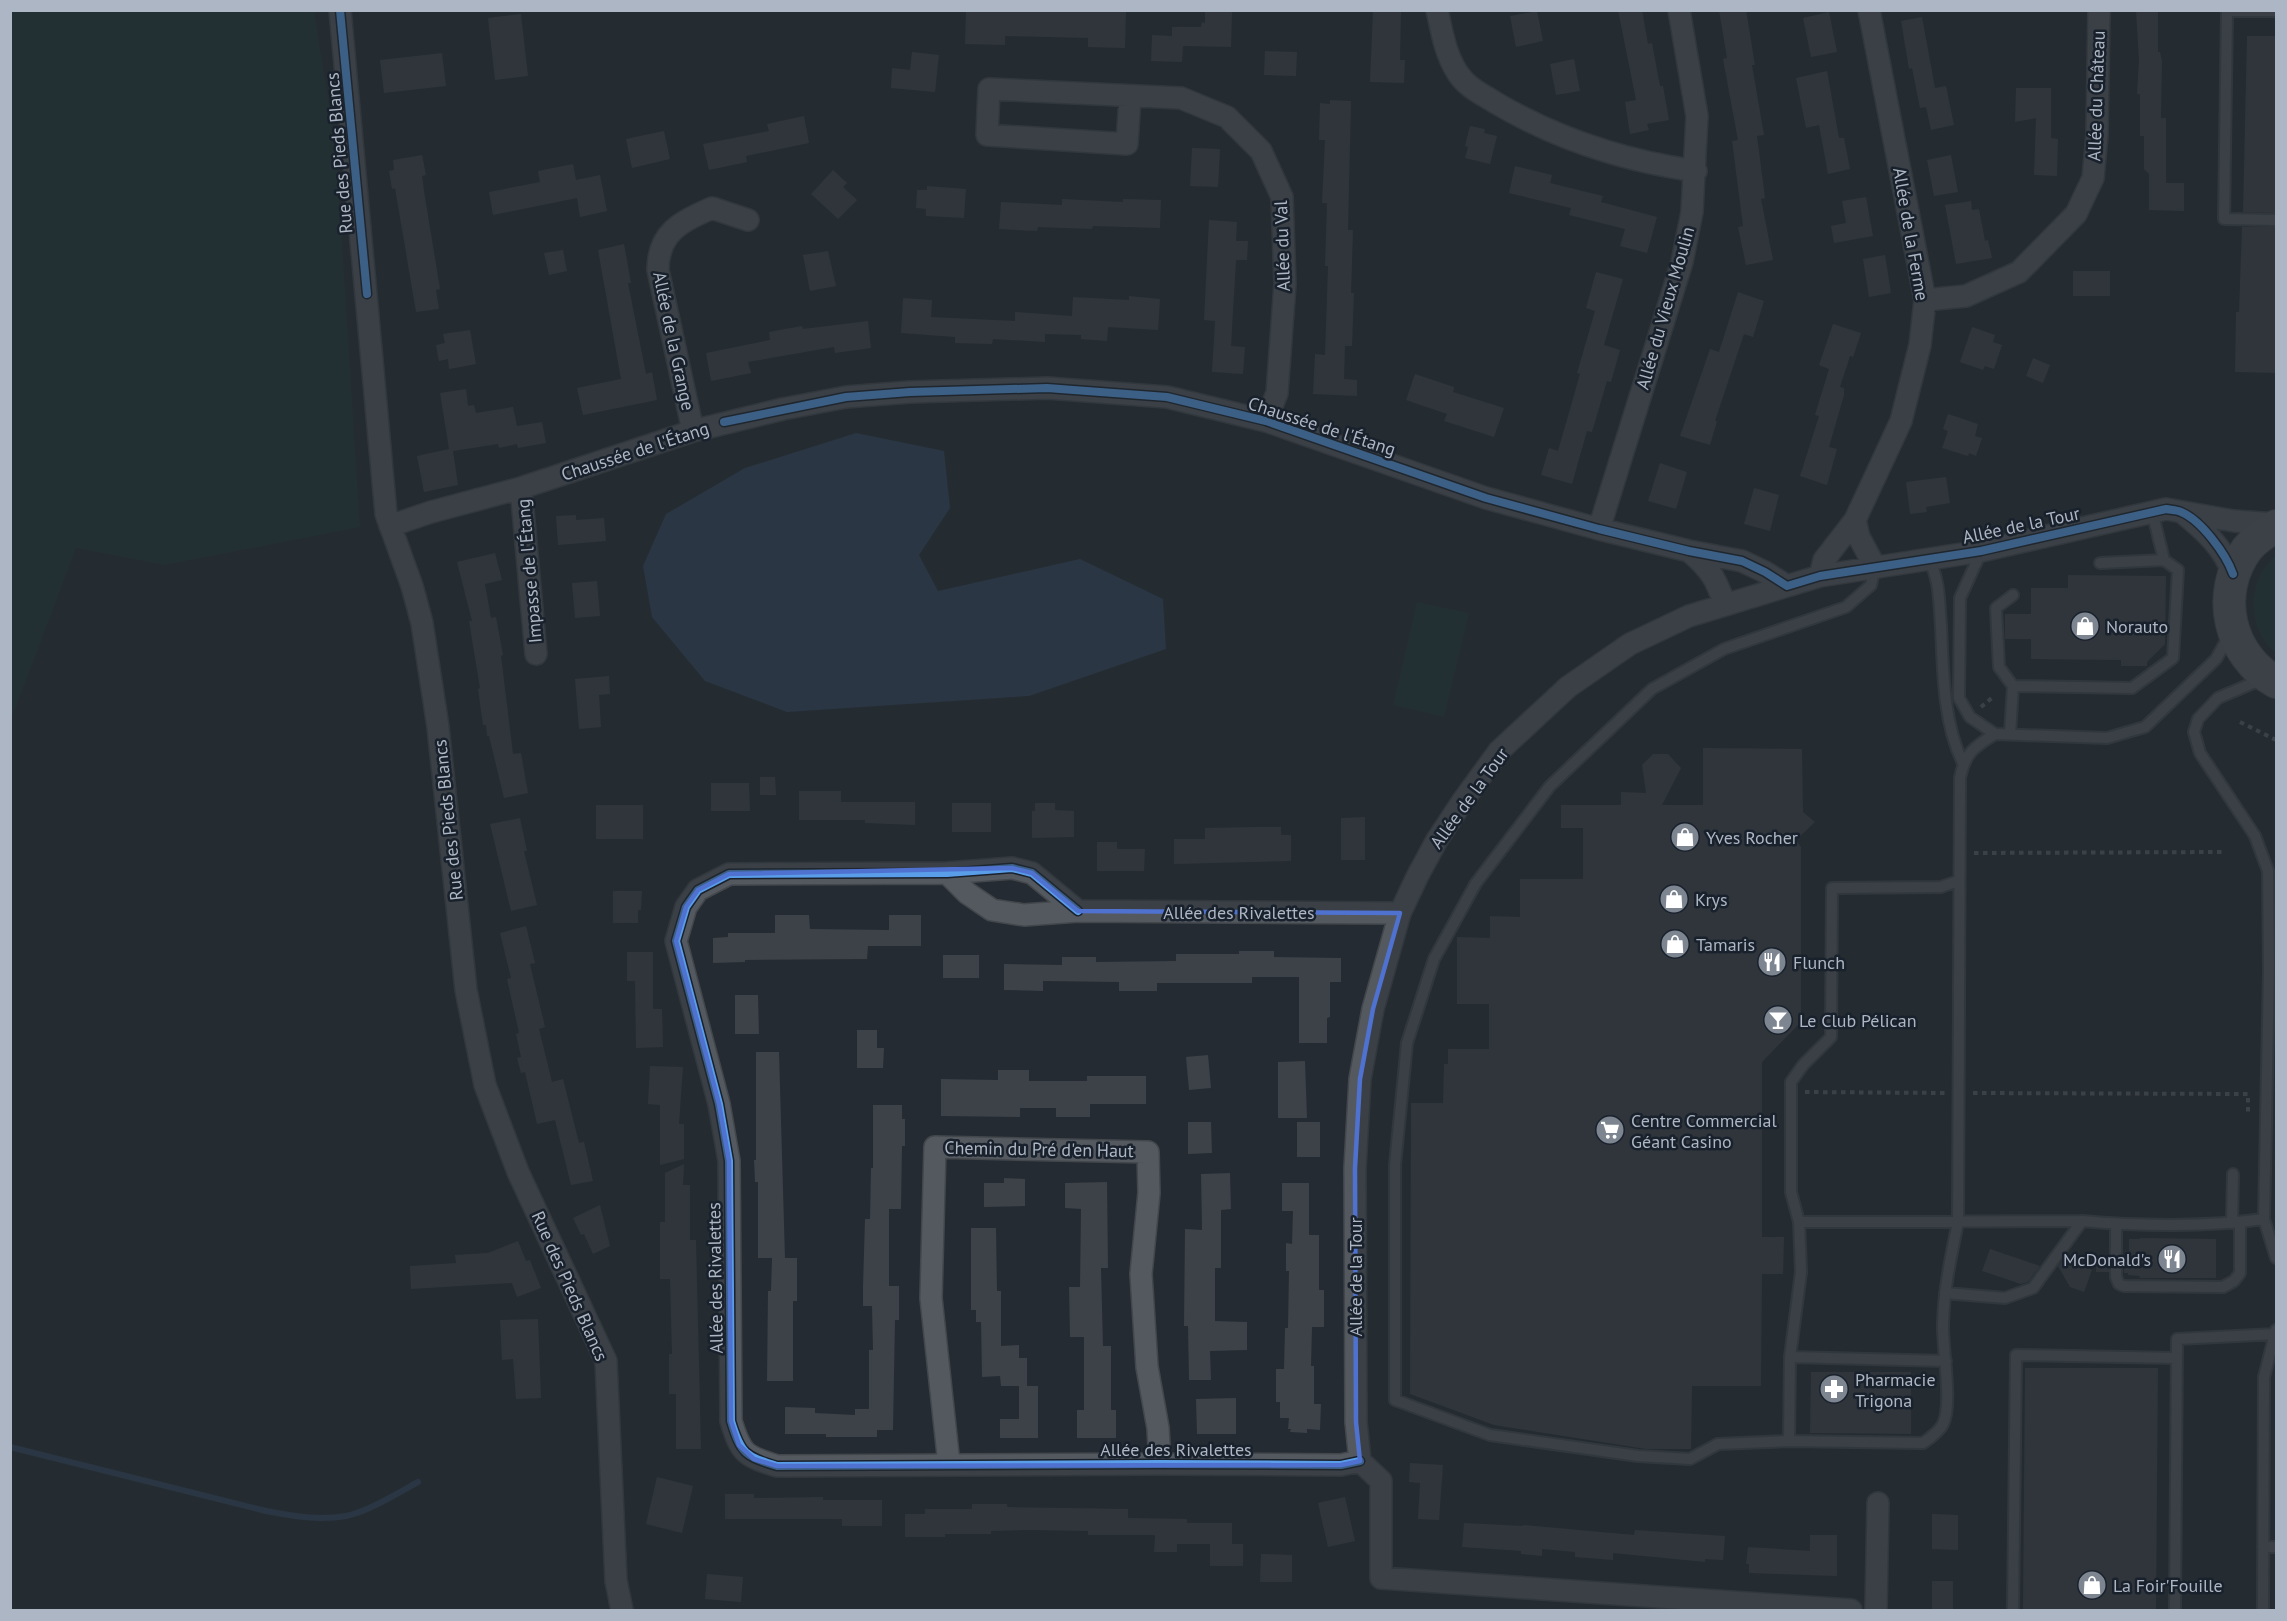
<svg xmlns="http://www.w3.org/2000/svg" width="2287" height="1621" font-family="'PT Sans',sans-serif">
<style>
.green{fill:#223537}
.water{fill:#32435b}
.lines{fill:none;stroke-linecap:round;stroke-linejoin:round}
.stream{stroke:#32435b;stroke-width:6}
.building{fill:#3c4248}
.service-casing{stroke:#42474c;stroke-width:14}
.minor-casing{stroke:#42474c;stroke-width:24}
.primary-casing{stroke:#42474e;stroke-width:34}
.path{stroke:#585d63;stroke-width:4;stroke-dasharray:4.5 4.5;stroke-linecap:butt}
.service{stroke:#545960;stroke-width:10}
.minor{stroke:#545960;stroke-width:21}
.primary{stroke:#575b62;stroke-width:32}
.cycleway-casing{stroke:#19212c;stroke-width:11}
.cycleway{stroke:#5a9eea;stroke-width:8}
.marked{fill:none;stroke:#4f72d1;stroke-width:4.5;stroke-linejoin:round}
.labels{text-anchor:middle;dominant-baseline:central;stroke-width:5;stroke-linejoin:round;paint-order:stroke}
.street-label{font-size:18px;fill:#adb6c4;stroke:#19212c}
.poi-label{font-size:18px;fill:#adb6c4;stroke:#19212c;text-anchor:start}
</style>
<rect width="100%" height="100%" fill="#252b32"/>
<path class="green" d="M11,10L314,11L336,149L360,527L165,565L76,548L11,720Z
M2276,555V653C2251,634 2247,596 2263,570C2267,564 2272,560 2276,555Z
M1417,602L1469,613L1444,717L1393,705Z"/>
<path class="water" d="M856,433L944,451L950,508L919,555L938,591L1080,559L1163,599L1166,649L1029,696L787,712L705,681L652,617L643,566L666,514L745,468Z"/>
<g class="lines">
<path class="stream" d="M10,1447L266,1511C293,1516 319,1521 346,1516C367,1512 398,1493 418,1482"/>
</g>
<path class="building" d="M966,10L1126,12L1125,48L1088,47V38L1005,36V45L965,44Z
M1205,10H1232L1231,47L1183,46L1182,62L1151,61L1152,35L1172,36V27H1201L1202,22L1205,23Z
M1373,10H1401L1400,60H1405L1404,83L1370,82Z
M1618,10H1642L1648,44L1652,43L1660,86H1663L1669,120L1647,124L1649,130L1630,134L1625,102L1636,100Z
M1719,10H1746L1755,65H1752L1764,135L1757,136L1765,198L1761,199L1773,260L1746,265L1738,227L1743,226L1732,141L1738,140L1723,59L1727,58Z
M2136,10H2158V52H2160L2162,61L2161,118H2166V183H2184V211L2149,210V174L2144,169V136H2140V94H2137L2139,61Z
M1537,11L1543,41L1516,47L1510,16Z
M1829,12L1837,52L1811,57L1803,18Z
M521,14L528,76L495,80L488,18Z
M1922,17L1935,88L1946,86L1954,125L1931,130L1926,107L1920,108L1912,68L1909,69L1901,21Z
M2247,36H2277V213L2243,212Z
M1265,51L1297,52L1296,76L1264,75Z
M912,52L939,55L935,92L891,88L892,68L910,70Z
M442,53L446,86L384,93L380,60Z
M1574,59L1580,91L1556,95L1550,64Z
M1827,71L1839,138H1844L1850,169L1828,174L1819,125L1806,128L1796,78Z
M2016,88H2051V138L2058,139L2057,176L2034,175L2036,118L2015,122Z
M1330,100L1351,101L1348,230H1353L1351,293H1354L1352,346H1345L1344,379L1357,380V396L1313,394L1315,354L1325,355L1328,266H1325L1327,203H1322L1325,140H1319L1320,103L1330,104Z
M804,116L809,143L746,156L747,162L709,170L703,144L769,131L767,124Z
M1470,126L1485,129L1484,133L1497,136L1490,164L1465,158L1468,147L1465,146Z
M664,131L670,159L632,168L626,139Z
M1192,148L1220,149L1218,187L1190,186Z
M422,155L426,175L422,176L424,191L440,289L436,290L439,309L416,312L395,188L392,189L389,171L394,170L393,160Z
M1951,155L1958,192L1934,196L1927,160Z
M573,164L576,180L600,175L607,211L580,217L577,198L493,215L489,192L540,182L538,171Z
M1515,166L1552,175L1550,183L1603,196L1601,202L1657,217L1647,253L1620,246L1625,229L1569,215L1571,208L1509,193Z
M833,170L847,183L843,187L857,200L838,219L811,194Z
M927,186L966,189L964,218L926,216V209L916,208L917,190H927Z
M1866,197L1873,236L1834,243L1831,226L1846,223L1842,201Z
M1062,199L1123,202V199L1161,200L1160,228L1093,226L1092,229L1038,227L1037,231L999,229L1001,202L1062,205Z
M1971,201L1972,210L1979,209L1985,241L1988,240L1992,258L1956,264L1945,205Z
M1209,220L1237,222L1236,241H1248L1247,260H1236L1231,346L1245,347L1243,374L1212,372L1215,321L1204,320Z
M2242,227H2277V373L2235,372L2236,312H2239Z
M624,244L631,283H628L646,374L652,372L657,400L583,415L577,388L621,379L598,250Z
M563,250L567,271L549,275L544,253Z
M828,251L836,286L810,291L803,255Z
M1885,255L1891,293L1869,297L1863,259Z
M2073,271H2110V296H2073Z
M1596,272L1623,279L1604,345L1620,350L1611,382L1607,381L1592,432L1587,431L1572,484L1541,475L1549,448L1558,451L1580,374L1577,373L1595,311L1586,308Z
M1738,292L1764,301L1753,337L1744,334L1715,421H1717L1710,445L1680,436L1710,349L1719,352Z
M1129,296L1160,299L1158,330L1108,327L1107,341L1081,339V335L1045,334V342L993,339L992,344L955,343V337L901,333L903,298L932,300L931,317L1015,321V312L1072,316L1073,297L1129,300Z
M868,321L871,348L835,353L834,347L748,362L751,373L711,381L706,353L770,340L769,332L802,326L803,329Z
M1833,324L1861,333L1853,357L1850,356L1840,387L1844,388V395L1829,447L1837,449L1827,485L1800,476L1819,416L1815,415L1829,369L1819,365Z
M1972,327L1995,335L1993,342L2002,345L1994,369L1985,366L1983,370L1960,362Z
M470,330L476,364L449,369L448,359L439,361L436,345L445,343L443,334Z
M2033,358L2050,365L2043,383L2026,376Z
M1415,374L1454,387L1453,392L1504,408L1494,437L1444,421L1447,414L1406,400Z
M466,389L468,406L474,405L476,413L513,407L517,426L542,422L546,443L518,448L517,444L499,448L498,444L453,451L458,485L424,492L417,456L449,449L440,393Z
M1948,414L1978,424L1975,436L1982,438L1976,456L1969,453L1968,456L1942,448L1948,431L1943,429Z
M1660,463L1687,472L1676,509L1648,501Z
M1946,477L1950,503L1926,507L1927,512L1910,514L1906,482Z
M1754,488L1779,495L1770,531L1744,524Z
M576,515V520L604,518L606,541L558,545L556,516Z
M495,553L502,580L485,584L491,618L496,617L503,655L501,656L513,754L521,753L528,793L504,798L489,736H487L486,725H483L478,689L480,688L469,621H472L457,562Z
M2068,575L2166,576L2165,644L2147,662V666H2121V660L2031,659V639H2005V614H2031V588H2068Z
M597,581L600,616L575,618L572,583Z
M609,676L610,694L599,695L601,727L579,729L575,679Z
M1703,748L1802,749L1803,812L1815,822L1796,840L1801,847V1022L1762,1062V1237H1784L1783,1274H1762L1761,1386H1692L1691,1449H1646L1494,1425L1410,1394L1411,1103H1443L1444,1064H1448V1049H1489V1004H1457V937L1490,938V916L1520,917V879H1583V828H1561V805H1621V792L1646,793L1642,765L1653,754H1668L1681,768L1662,805H1703Z
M760,777H775L776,795H760Z
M711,783H749L750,811H711Z
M799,791H841V802H915V825L865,823V820H799Z
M952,803H991V832H952Z
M1035,803H1055V810L1074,811V837L1032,838V811H1035Z
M596,805H643V839H596Z
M1365,817V860H1341V818Z
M520,818L527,851H524L537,905L511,911L490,824Z
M1256,827H1281V835H1291V861L1174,864V839H1205V828Z
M1097,842H1117V849H1145L1144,871H1097Z
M613,891H642L641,910H638V923H613Z
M775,915H809L810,929L889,930V915H921V946H868L867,959L745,960V962L713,963V938L728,937V933H775Z
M526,926L535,963L530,964L545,1027L539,1029L552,1082L563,1079L579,1143L584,1142L593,1181L571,1185L555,1120L537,1124L525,1072L521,1073L517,1058L521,1057L516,1034L519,1033L507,979L511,978L500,933Z
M1239,951H1274V957L1341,958V982H1330V1017L1327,1018V1043H1299V977H1252V983H1157V991H1119V982L1043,981V991L1004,990V964L1062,965V957H1096V962L1176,961V954H1239Z
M627,952H653V1009H662L663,1047L636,1048L635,981H627Z
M943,955H979V978H943Z
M735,995H758L759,1034H735Z
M857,1030H877V1048H884L883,1068H857Z
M756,1052H779L785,1258H797V1301H793V1381H767L768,1291H771L772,1258H758V1182H755L754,1160H756Z
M1208,1055L1211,1088L1189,1090L1186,1057Z
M1305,1061L1307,1118H1278V1062Z
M650,1066L683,1067L679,1124H684V1159L660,1165V1105L648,1104Z
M998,1070H1029V1081H1087V1076H1146V1104H1090V1117H1056V1108H1020V1117L941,1116V1079L998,1080Z
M873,1105H902V1119H905V1146H902L901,1209H889V1286H899V1320H895L893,1430H877V1437H826V1434H785V1407L815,1408V1413L855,1415V1409H869V1350H873L872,1306H863V1286L865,1219H870L871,1168H873Z
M1188,1122H1211L1212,1153L1188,1154Z
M1297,1122H1320V1157H1297Z
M684,1164L683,1185H690V1240H696L701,1449H676V1394H669V1354H672L670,1279H660V1222H665V1173Z
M1230,1173L1231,1209L1221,1210V1268H1215V1321L1247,1322V1350L1210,1351L1211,1380H1189L1188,1326H1184L1185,1229L1202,1230L1201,1174Z
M1004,1178L1025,1179V1206L984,1207V1183H1004Z
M1107,1182L1108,1268H1101L1103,1346H1111V1410H1116V1438H1077V1410H1084V1337H1070L1069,1287H1080L1081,1209L1065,1208V1183Z
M1282,1183H1309V1235H1319V1290H1324V1327H1312L1311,1366H1314V1404H1321L1320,1430L1307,1429V1433L1290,1432L1291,1429H1288L1289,1418H1280V1402H1276V1369H1284L1285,1328H1288L1289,1271H1286V1243L1292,1244L1293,1211H1282Z
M600,1205L610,1246L593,1254L584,1234L581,1235L573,1218Z
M971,1228H996L997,1291H1001V1346L1019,1345V1358H1027V1386H1001L1000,1376L982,1377L981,1322H976V1310H971Z
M2140,1238L2216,1239V1278H2139L2140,1276L2128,1275V1273H2124L2125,1251H2129V1239H2140Z
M518,1241L526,1261L530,1260L541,1288L517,1297L512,1283L411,1289L410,1266L456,1263L455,1255L488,1253Z
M1990,1249L2040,1266L2028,1282L2021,1284L1982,1271Z
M2096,1257H2109V1272H2096Z
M2063,1260L2092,1270L2084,1292L2070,1287L2058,1266Z
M538,1319L541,1398L516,1399L513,1359L502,1360L500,1320Z
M2025,1368H2158L2156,1611H2023Z
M1811,1372H1911V1434L1810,1433Z
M1019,1386H1038V1438H1000V1419H1019Z
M1236,1398V1434H1197L1196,1399Z
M1410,1463L1443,1465L1439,1520L1418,1519L1420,1483L1409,1482Z
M657,1477L693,1486L682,1533L646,1524Z
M725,1494H754V1498L823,1497V1500H882V1526H842V1519H725Z
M1345,1497L1355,1541L1328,1547L1318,1503Z
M972,1504H1007V1507L1128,1509V1518L1187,1519V1523H1232V1544H1243V1566H1210V1544H1177V1552H1154L1155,1535H1088V1531L1030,1530L991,1531V1534H945V1537H905V1514H925V1509H972Z
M1932,1514L1958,1515V1550L1932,1549Z
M1464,1523L1523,1526V1525L1634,1535L1635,1530L1725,1536L1723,1560L1705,1559V1562L1613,1553V1560L1575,1557V1552L1542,1549V1556L1521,1554V1551L1462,1547Z
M1810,1535H1837V1576L1749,1573V1564H1746L1748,1547L1810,1551Z
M1261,1554L1292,1555V1582H1260Z
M707,1574L743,1577L741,1602L705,1599Z
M1932,1581H1953V1611H1932Z"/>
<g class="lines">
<g class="service-casing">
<path id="service" d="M2276,11H2227L2224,219L2276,220
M2152,511L2164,560
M1981,552L1960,598L1959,698L1970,717L1995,734L2107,738L2145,727L2216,659L2229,636
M1928,558C1940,579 1939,602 1941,626C1943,670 1943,723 1963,763
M1875,567L1871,585L1846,607L1724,649L1652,689L1550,786L1476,883L1434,959L1407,1043L1395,1165V1400L1490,1435L1638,1456L1690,1459L1718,1444L1789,1441L1790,1357L1801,1272L1799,1222L1791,1192V1082L1803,1065L1831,1037L1832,888L1941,887L1958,881
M2013,595L1996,608L1999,667L2013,686
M2010,734L2013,686L2132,688L2173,658L2178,570L2164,560L2100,563
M2264,1219L2276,1258
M1799,1222L2082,1221C2138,1226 2208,1227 2264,1219L2269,971L2268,871L2255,836L2200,753L2194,732L2198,719L2218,698L2253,683L2263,682
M2232,1223L2233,1174
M2116,1224V1277L2119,1284L2124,1286L2223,1287L2234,1281L2240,1273V1223
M1945,1293L2005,1298L2033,1288L2082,1221
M1790,1357L1946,1361
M1789,1441L1923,1443C1930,1438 1939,1432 1943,1424C1953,1404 1942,1347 1943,1323C1944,1288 1951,1256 1958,1222L1960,778C1965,753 1974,747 1995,734
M2263,1547H2276
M2013,1610L2016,1355L2176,1358
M2175,1610L2177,1339L2276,1334
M2263,1610L2264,1377L2276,1330"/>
</g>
<g class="minor-casing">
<path id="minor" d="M340,10L386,514L412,586L422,623L438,727L466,990L485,1085L518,1172L606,1361L616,1581L622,1610
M1437,10C1442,32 1445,53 1457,72C1466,87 1482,94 1496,103C1557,139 1625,161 1696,171
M1130,97L1127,144L987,135L989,89L1181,98L1227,117L1261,151L1282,197L1285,284L1277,393L1266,421
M1925,300L1966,296L2019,272L2076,214L2093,178L2097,135L2099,10
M693,431L658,270C658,232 681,222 712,208L748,220
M521,488L536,654
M2182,512C2204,530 2223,547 2233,574
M1855,520L1859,537L1875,567
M390,526L431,512L521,488L693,431L783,409L846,397L910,392L1047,388L1167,397L1266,421L1486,498L1599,529L1689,551L1742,561L1765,572L1787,586
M1599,529L1682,262L1692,212L1697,116L1679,10
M1690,552C1711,570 1716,579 1725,605
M1820,576L1824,560L1855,520L1901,421L1920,345L1925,300L1869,10
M947,873L967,893L992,910L1024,915L1078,911L1400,913
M1078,911L1032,873L1012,868L947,873L729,874L698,890L686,907L676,941L719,1104L729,1161L731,1421C741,1454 745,1456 777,1466L1160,1464L1341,1465L1360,1461
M1360,1461L1356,1422L1355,1168L1360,1079L1373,1009L1400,913L1418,875L1437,840L1462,802L1499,751L1568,687L1630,644L1689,616L1820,576L1981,551L2166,509L2234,521L2276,524
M1360,1461L1381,1481V1578L1851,1610
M949,1464L931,1298L935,1147L1148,1152L1149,1193L1141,1274L1147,1367L1158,1428L1160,1464
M1876,1610L1878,1503"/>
</g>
<g class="primary-casing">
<path id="primary" d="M2276,526C2266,532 2255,539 2247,549C2214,594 2229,656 2276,682"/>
</g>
<path class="path" d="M1981,707L1993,697
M2240,722L2276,740
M1974,853L2222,852
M1805,1092L1945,1093
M1973,1093L2248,1094V1115"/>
<use href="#service" class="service"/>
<use href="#minor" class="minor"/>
<use href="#primary" class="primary"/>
<g class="cycleway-casing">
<path id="cycleway" d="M340,10L367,294
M724,422L846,397L910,392L1047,388L1167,397L1266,421L1486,498L1599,529L1689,551L1742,561L1765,572L1787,586L1820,576L1981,551L2166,509C2171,510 2177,510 2181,512C2201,520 2226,554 2233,574
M1078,911L1032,873L1012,868L947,873L729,874L698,890L686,907L676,941L719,1104L729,1161L731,1421C741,1454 745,1456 777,1466L1160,1464L1341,1465L1360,1461"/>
</g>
<use href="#cycleway" class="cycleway"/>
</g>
<path d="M0 0H2287V1621H0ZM1012,868L1032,873L1078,911L1400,913L1373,1009L1360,1079L1355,1168L1356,1422L1360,1461L1341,1465L777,1466L754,1459L739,1445L731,1421L729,1161L719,1104L676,941L686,907L698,890L729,874Z" fill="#252b32" fill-opacity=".55" fill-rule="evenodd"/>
<path class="marked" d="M1012,868L1032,873L1078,911L1400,913L1373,1009L1360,1079L1355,1168L1356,1422L1360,1461L1341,1465L777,1466L754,1459L739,1445L731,1421L729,1161L719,1104L676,941L686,907L698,890L729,874Z"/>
<defs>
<g id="shop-disc" transform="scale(1.5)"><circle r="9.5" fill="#7d8591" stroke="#19212c"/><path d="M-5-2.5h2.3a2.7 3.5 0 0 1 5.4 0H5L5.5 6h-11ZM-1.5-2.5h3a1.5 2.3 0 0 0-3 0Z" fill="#fff"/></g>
<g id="restaurant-disc" transform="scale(1.5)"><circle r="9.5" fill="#7d8591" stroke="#19212c"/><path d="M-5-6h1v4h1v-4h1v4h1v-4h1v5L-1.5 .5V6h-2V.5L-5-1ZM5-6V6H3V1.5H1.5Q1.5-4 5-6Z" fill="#fff"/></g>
<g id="bar-disc" transform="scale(1.5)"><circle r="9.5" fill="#7d8591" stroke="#19212c"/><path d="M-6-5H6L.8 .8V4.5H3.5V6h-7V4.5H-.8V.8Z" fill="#fff"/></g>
<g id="supermarket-disc" transform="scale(1.5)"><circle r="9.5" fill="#7d8591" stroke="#19212c"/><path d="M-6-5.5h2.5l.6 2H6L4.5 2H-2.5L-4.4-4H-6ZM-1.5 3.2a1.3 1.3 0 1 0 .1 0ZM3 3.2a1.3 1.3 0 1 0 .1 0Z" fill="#fff"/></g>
<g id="pharmacy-disc" transform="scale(1.5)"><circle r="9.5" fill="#7d8591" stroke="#19212c"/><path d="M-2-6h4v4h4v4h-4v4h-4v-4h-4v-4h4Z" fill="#fff"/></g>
</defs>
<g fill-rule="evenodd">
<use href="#shop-disc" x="2085" y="626"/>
<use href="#shop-disc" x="1685" y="837"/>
<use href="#shop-disc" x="1674" y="899"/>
<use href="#shop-disc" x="1675" y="944"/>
<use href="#restaurant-disc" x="1772" y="962"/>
<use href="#bar-disc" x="1778" y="1020"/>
<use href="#supermarket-disc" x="1610" y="1130"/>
<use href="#restaurant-disc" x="2172" y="1259"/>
<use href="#pharmacy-disc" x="1834" y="1389"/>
<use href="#shop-disc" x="2092" y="1585"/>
</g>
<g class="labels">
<g class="street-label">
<text transform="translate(2096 96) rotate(-88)">Allée du Château</text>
<text transform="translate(339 153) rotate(-95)">Rue des Pieds Blancs</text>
<text transform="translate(1911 234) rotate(80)">Allée de la Ferme</text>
<text transform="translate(1282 246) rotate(-92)">Allée du Val</text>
<text transform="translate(1665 308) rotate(-74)">Allée du Vieux Moulin</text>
<text transform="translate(674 341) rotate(78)">Allée de la Grange</text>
<text transform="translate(1322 426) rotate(18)">Chaussée de l'Étang</text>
<text transform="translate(635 451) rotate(-18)">Chaussée de l'Étang</text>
<text transform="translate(2021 525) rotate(-12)">Allée de la Tour</text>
<text transform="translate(529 571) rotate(-95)">Impasse de l'Étang</text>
<text transform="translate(1469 798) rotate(-54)">Allée de la Tour</text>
<text transform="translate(448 820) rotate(-96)">Rue des Pieds Blancs</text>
<text x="1239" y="912">Allée des Rivalettes</text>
<text transform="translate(1039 1149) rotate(1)">Chemin du Pré d'en Haut</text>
<text transform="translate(1355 1277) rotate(-90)">Allée de la Tour</text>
<text transform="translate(715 1278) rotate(-91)">Allée des Rivalettes</text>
<text transform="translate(570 1286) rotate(66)">Rue des Pieds Blancs</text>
<text x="1176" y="1449">Allée des Rivalettes</text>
</g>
<g class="poi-label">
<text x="2106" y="626">Norauto</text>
<text x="1706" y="837">Yves Rocher</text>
<text x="1695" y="899">Krys</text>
<text x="1696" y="944">Tamaris</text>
<text x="1793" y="962">Flunch</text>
<text x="1799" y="1020">Le Club Pélican</text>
<text x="1631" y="1120">Centre Commercial<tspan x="1631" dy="21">Géant Casino</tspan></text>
<text x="2151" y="1259" text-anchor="end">McDonald's</text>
<text x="1855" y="1379">Pharmacie<tspan x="1855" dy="21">Trigona</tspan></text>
<text x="2113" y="1585">La Foir'Fouille</text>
</g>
</g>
<rect width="2287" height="1621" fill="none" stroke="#adb6c4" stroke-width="24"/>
</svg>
